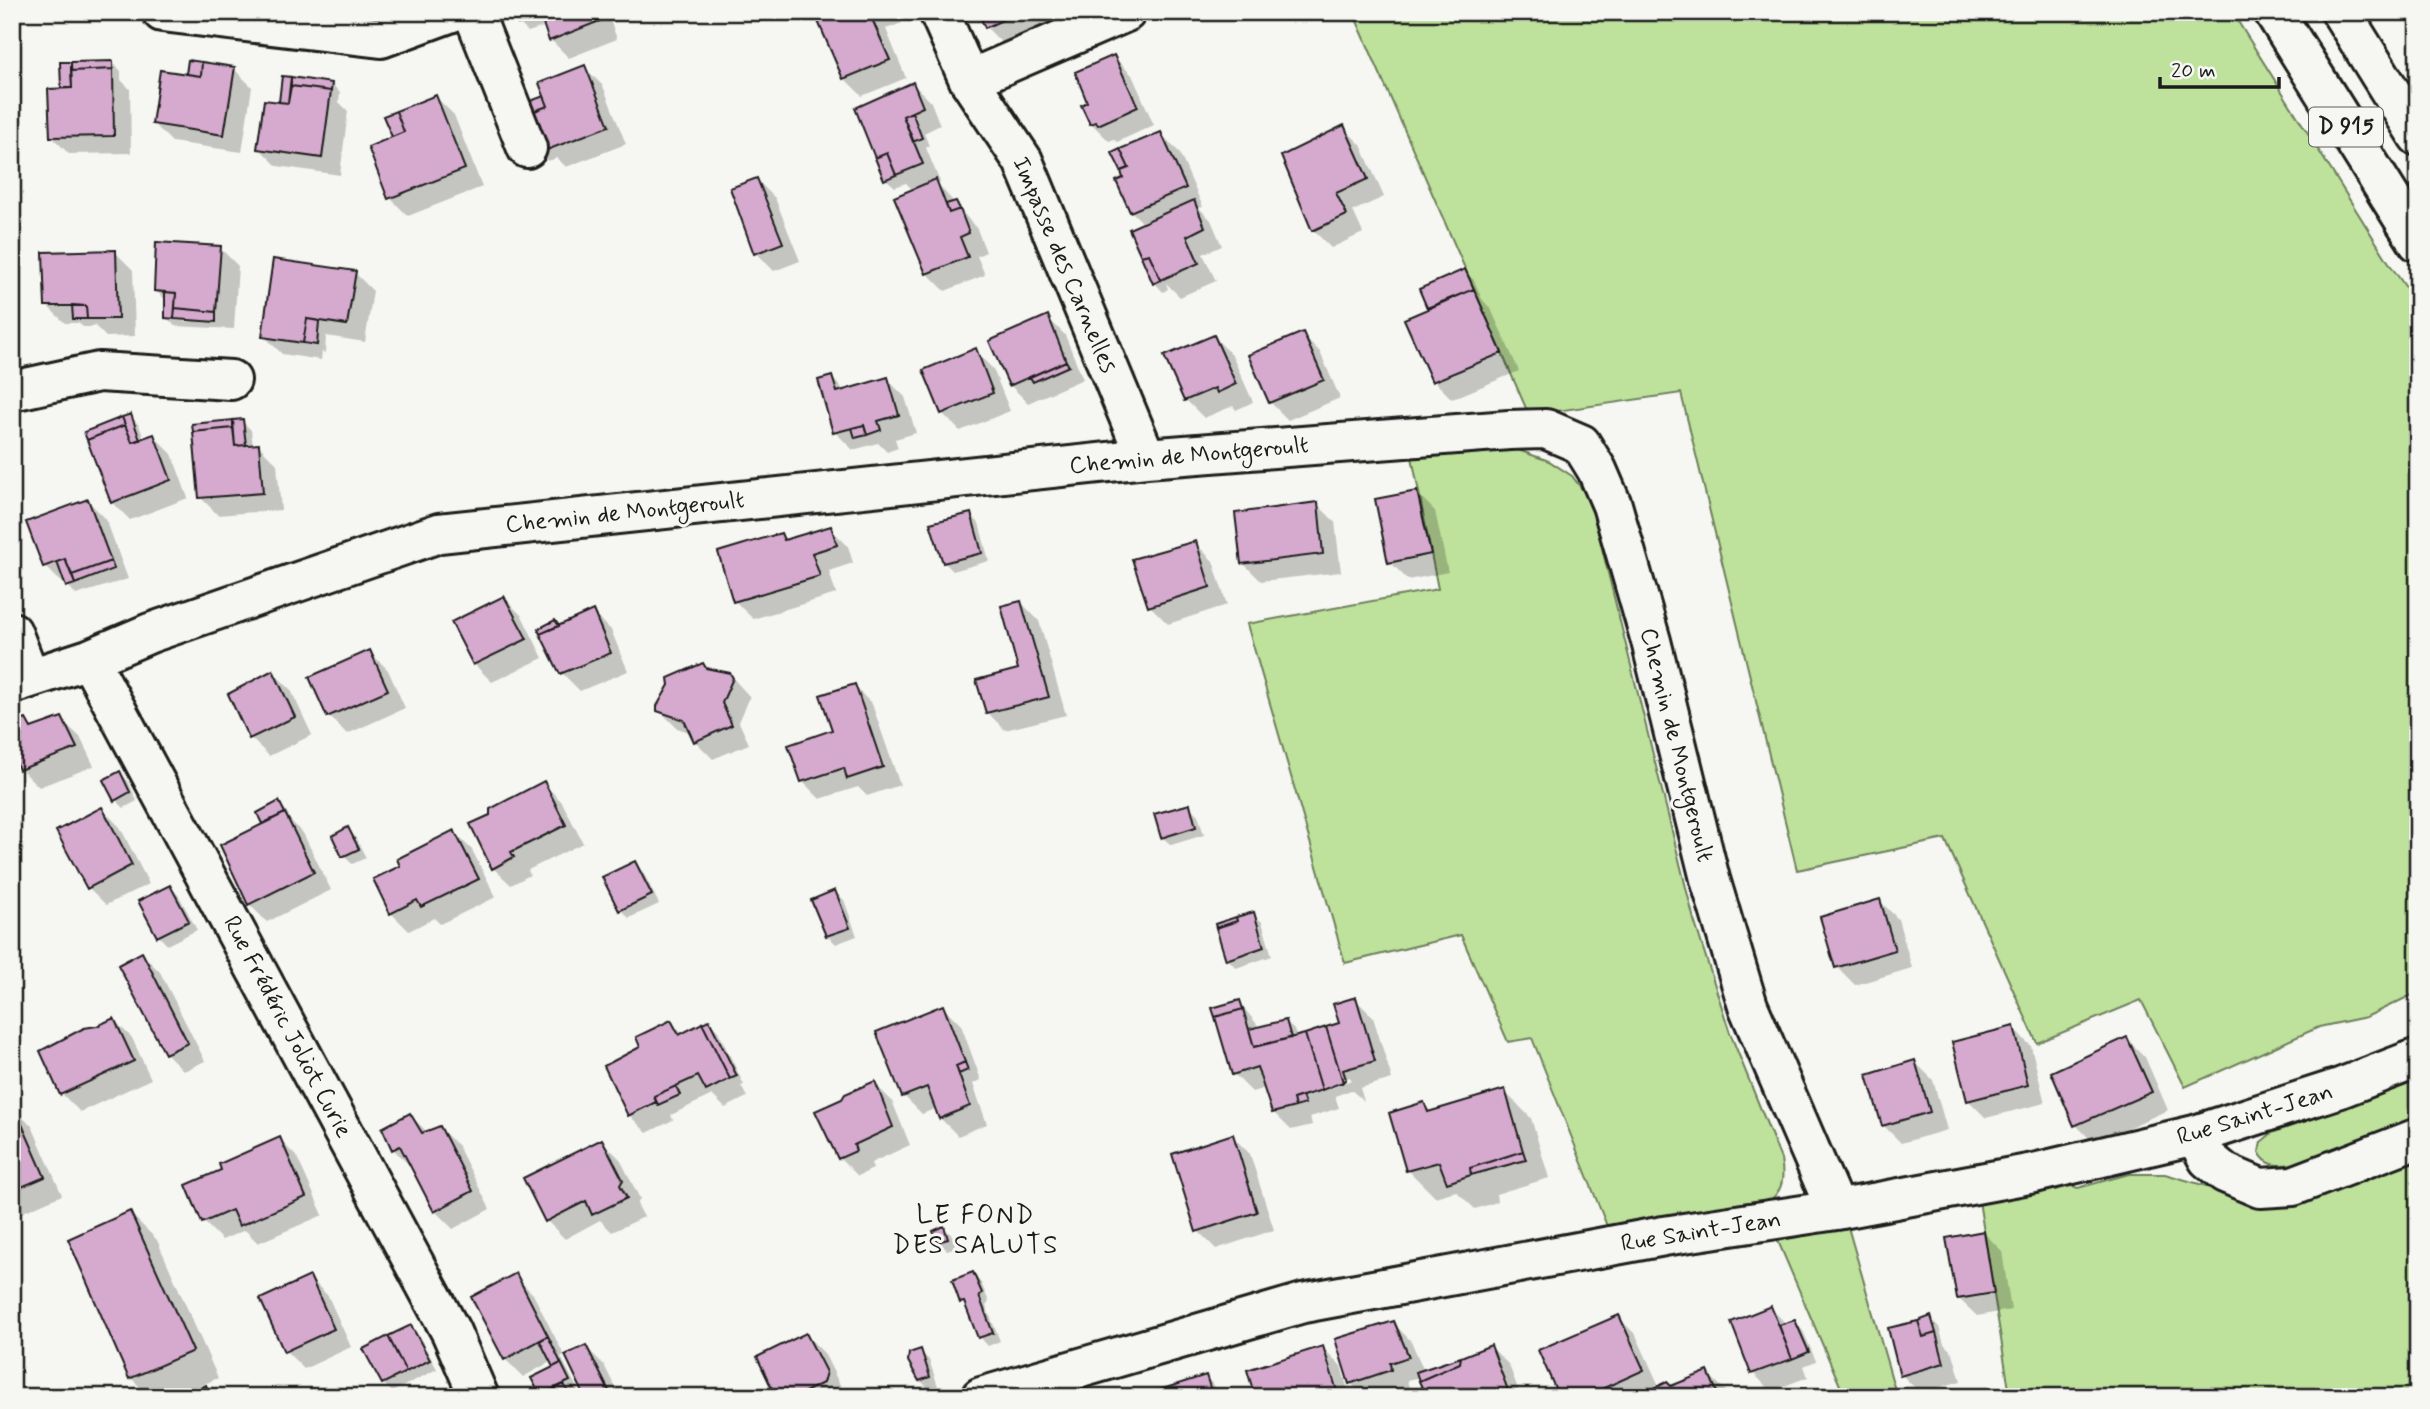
<svg xmlns="http://www.w3.org/2000/svg" width="2430" height="1409" font-family="Mynerve,sans-serif">
<style>
.green{fill:#bee29c;stroke:#6d7f5c;stroke-width:2}
.shadow{fill:#0003;fill-rule:evenodd}
.building{fill:#d6aace;stroke:#1c1c1c;stroke-width:2}
.lines{fill:none;stroke-linecap:round;stroke-linejoin:round}
.minor-casing{stroke:#1c1c1c;stroke-width:44}
.major-casing{stroke:#1c1c1c;stroke-width:44}
.minor{stroke:#f6f6f2;stroke-width:38}
.major{stroke:#f6f6f2;stroke-width:38}
.labels{text-anchor:middle;dominant-baseline:central;stroke-width:6;stroke-linejoin:round;paint-order:stroke}
.shield{fill:#f6f6f2;stroke:#5d5d5c;stroke-width:2}
.shield-label{font-size:23px;font-weight:bold;fill:#1c1c1c}
.street-label{font-size:24px;fill:#1c1c1c;stroke:#f6f6f2}
.neighbourhood-label{font-size:26px;letter-spacing:2px;fill:#1c1c1c;stroke:#f6f6f2}
</style>
<rect width="100%" height="100%" fill="#f6f6f2"/>
<filter id="ink" filterUnits="userSpaceOnUse"><feTurbulence type="fractalNoise" baseFrequency=".0143" numOctaves="2"/><feDisplacementMap in="SourceGraphic" scale="14" xChannelSelector="R" yChannelSelector="G"/><feConvolveMatrix kernelMatrix="1 2 1 2 8 2 1 2 1" color-interpolation-filters="sRGB"/></filter>
<g filter="url(#ink)">
<path class="green" d="M1353,12H2232L2391,266L2418,305V992L2366,1017L2319,1027L2185,1087L2141,1000L2037,1043L1945,839L1797,870L1681,393L1529,415Z
M1515,449L1549,461L1572,476L1590,500L1694,920L1730,1033L1781,1159C1786,1186 1780,1196 1756,1210L1609,1231L1532,1038L1508,1042L1461,935L1345,963L1247,624L1438,589L1412,457Z
M2418,1081V1118L2292,1164C2277,1166 2266,1166 2259,1152L2261,1142L2272,1133Z
M2418,1152V1397H1980L2009,1389L1979,1201L2053,1181L2078,1188L2129,1174H2165L2251,1199Z
M1848,1227L1897,1397H1845L1778,1241Z"/>
<path class="shadow" d="M515,12H607L617,39L569,58L551,40L546,26L528,32L519,23Z
M816,12H897L902,23L886,29L906,78L862,96L844,78Z
M980,12H1047L1052,24L1004,45L986,27Z
M1114,57L1132,75L1154,125L1117,142L1114,139L1109,141L1091,123Z
M112,62L121,71V80L130,89L131,153L69,154L51,136L66,90L63,87Z
M585,68L603,86L626,144L566,167L557,158L548,161L539,152L521,106L544,98L549,104Z
M234,69L252,87L242,152L172,142L154,124L187,75Z
M284,78L332,84L340,93L339,102L348,111L340,175L277,166L259,148L284,104Z
M12,79L17,84L19,159H12Z
M913,84L931,102L940,125L924,133L929,146L926,148L940,182L937,183L977,229L986,252L977,256L985,275L945,291L927,273L914,191L906,183L895,187L886,179L857,109Z
M436,97L454,115L482,187L408,216L390,198L395,138Z
M1343,127L1361,145L1384,197L1353,211L1363,233L1331,248L1313,230Z
M1161,134L1179,152L1203,207L1199,208L1211,220L1222,246L1203,254L1216,281L1180,297L1166,283L1168,289L1163,292L1155,283L1144,224L1131,211L1125,179Z
M757,180L775,198L800,261L774,271L756,253Z
M220,248L238,266L234,329L175,326L169,320L191,322L187,318L166,317L167,301L155,290Z
M115,252L133,270L135,336L106,337L94,325V327H83L79,323H65L46,305Z
M1465,271L1474,280L1482,299L1491,309L1519,371L1452,399L1434,381L1430,309L1428,307Z
M355,273L373,291L365,342L326,336L325,353L322,352L321,360L282,354L264,336Z
M1047,317L1065,335L1083,379L1028,403L1010,385Z
M1302,334L1320,352L1340,398L1288,420L1270,402Z
M1214,337L1232,355L1253,402L1236,410L1233,406L1204,418L1186,400Z
M975,351L993,369L1010,411L960,431L942,413Z
M832,378L845,391L887,379L905,397L916,433L895,439L898,448L887,452L878,443L853,450L835,432Z
M130,416L139,425L144,439L154,436L172,454L188,498L130,520L112,502L86,433Z
M242,421L251,430L253,447L259,446L277,464L281,510L218,515L200,497L194,425Z
M1417,493L1435,511L1448,572L1408,580L1390,562Z
M88,501L106,519L128,579L76,595L66,583L63,584L45,566Z
M1317,504L1335,522L1341,572L1261,581L1243,563Z
M970,514L979,523L989,561L953,571L944,562Z
M830,528L848,546L853,563L829,571L836,594L753,619L735,601L781,535L787,541Z
M1195,543L1213,561L1227,605L1168,624L1150,606Z
M504,598L522,616L543,658L492,682L474,664Z
M1021,602L1039,621L1066,715L1005,730L987,712L1020,671Z
M593,612L611,630L628,671L580,691L562,673L560,627Z
M370,652L388,670L405,708L347,734L329,716Z
M703,665L709,671L730,675L750,697L739,722L749,744L713,759L695,741L692,733L677,728L659,710Z
M273,672L291,690L312,735L269,756L251,738L230,694Z
M854,686L872,704L900,785L867,796L858,787L820,799L802,781L834,732Z
M61,719L80,737L94,766L39,787L21,769L26,721L33,729Z
M120,773L128,781L137,801L124,808L116,800Z
M544,784L562,802L583,843L528,870L530,875L511,885L493,868L492,816Z
M279,803L287,812L291,821L303,833L331,890L267,922L249,904L265,825L263,823Z
M1189,806L1198,815L1204,835L1171,845L1162,837Z
M102,809L120,827L149,884L106,905L88,887Z
M12,825L24,850L12,856Z
M348,829L356,838L366,858L352,864L344,856Z
M454,832L472,850L496,897L440,924L434,918L409,931L391,913L402,867Z
M634,863L643,872L659,904L629,918L621,910Z
M170,887L179,896L197,930L167,945L159,936L140,902Z
M835,892L844,900L857,936L836,944L827,935Z
M1880,901L1898,919L1912,968L1855,985L1837,967L1822,918Z
M1253,914L1262,922L1272,956L1236,968L1228,959Z
M142,954L160,972L205,1061L184,1071L166,1053Z
M1355,999L1373,1017L1392,1079L1360,1088L1364,1101L1351,1090L1335,1096L1339,1108L1310,1117L1312,1125L1291,1130L1273,1112L1265,1088L1252,1092L1234,1074L1239,1002L1260,1028L1286,1021L1294,1030L1297,1038L1341,1024ZM1350,1077L1351,1080L1332,1088V1084Z
M943,1007L961,1025L981,1080L973,1084L987,1124L958,1136L940,1118L937,1108L922,1114L904,1096Z
M114,1020L132,1038L151,1079L80,1112L62,1094L97,1027Z
M671,1022L683,1034L709,1022L718,1031L744,1085L741,1086L747,1097L725,1108L712,1095L671,1115L673,1120L647,1133L629,1115L643,1048Z
M2013,1028L2031,1046L2045,1103L1986,1118L1968,1100Z
M2127,1039L2145,1057L2168,1110L2094,1143L2076,1125L2053,1073Z
M1915,1062L1933,1080L1947,1130L1901,1143L1883,1125Z
M874,1083L892,1101L910,1145L871,1163L873,1169L858,1176L840,1158L817,1111Z
M1504,1091L1531,1118L1549,1178L1496,1194L1497,1202L1475,1209L1456,1191L1435,1197L1408,1170L1424,1104L1432,1113Z
M12,1108L32,1126L62,1195L21,1213L12,1204Z
M410,1115L428,1133L440,1128L458,1146L490,1209L453,1229L435,1211L411,1167L393,1149Z
M1232,1136L1250,1154L1274,1230L1216,1249L1198,1231Z
M279,1139L297,1157L323,1215L258,1243L245,1230L222,1240L204,1222Z
M602,1141L620,1159L640,1199L637,1204L644,1217L612,1232L600,1220L565,1239L547,1221Z
M130,1213L157,1240L218,1378L175,1397H150L131,1378Z
M944,1228L953,1236L956,1247L947,1250L938,1241Z
M1984,1233L2002,1251L2011,1310L1977,1316L1958,1298Z
M973,1274L981,1283L989,1302L986,1306L1000,1341L988,1346L980,1337L968,1308L962,1302Z
M515,1276L533,1294L564,1355L561,1357L578,1390L571,1393L573,1397H544L541,1394L534,1378L555,1367L552,1361L523,1377L505,1359Z
M310,1278L328,1296L351,1347L304,1369L286,1351Z
M1771,1308L1787,1325L1795,1322L1803,1331L1816,1361L1804,1366L1808,1377L1771,1391L1753,1373Z
M1618,1317L1636,1335L1660,1388H1670L1707,1373L1726,1391L1728,1397H1650L1649,1394L1642,1397H1561Z
M1930,1318L1939,1327L1944,1344L1953,1353L1961,1381L1920,1393L1902,1375Z
M1393,1323L1411,1341L1424,1371L1491,1347L1509,1365L1521,1397H1428L1420,1377L1407,1380L1409,1388L1382,1397H1364L1351,1383Z
M411,1327L419,1336L437,1369L392,1392L383,1383Z
M806,1335L824,1353L843,1391L842,1397H778Z
M586,1347L604,1365L620,1397H587Z
M1323,1348L1341,1366L1350,1397H1257Z
M920,1351L929,1360L938,1386L929,1389L920,1380Z
M1206,1377L1224,1397H1144Z"/>
<path class="building" d="M513,12H539L540,16L518,24Z
M539,12H597L600,21L549,41Z
M814,12H869L890,60L843,79Z
M869,12H886L872,18Z
M978,12H1020L985,28Z
M1114,55L1138,107L1098,125L1096,122L1090,124L1081,105L1087,102L1075,72Z
M188,60L202,62L201,76L186,74Z
M113,61V69L71,71V62Z
M60,62H71L72,88H61Z
M202,62L235,67L224,135L152,124L160,70L201,76Z
M585,65L609,126L547,150L532,112L548,106L539,83Z
M113,69L114,136L50,137L48,89L72,88L71,71Z
M282,76L291,77L288,103L279,102Z
M291,77L332,83L331,91L291,86Z
M913,82L923,107L903,116L923,164L896,175L887,153L875,158L855,108Z
M291,86L331,91L322,158L257,149L264,100L288,103Z
M436,95L465,169L388,199L368,147L404,132L396,111Z
M544,96L548,106L522,115L519,105Z
M396,111L404,132L392,137L383,116Z
M912,112L922,138L913,142L903,116Z
M1344,125L1368,179L1336,193L1347,215L1312,231L1281,156Z
M1161,132L1186,188L1130,212L1116,181L1123,178L1121,171L1129,168L1120,149Z
M1120,149L1129,168L1121,171L1112,153Z
M887,153L896,175L884,180L875,158Z
M757,178L783,243L754,254L730,188Z
M936,179L949,213L960,209L969,233L960,237L968,257L926,274L894,197Z
M1194,200L1205,227L1187,236L1199,263L1161,280L1149,254L1141,256L1129,229Z
M956,201L960,209L949,213L946,204Z
M156,242L221,246L216,312L175,308L176,293L154,291Z
M116,250L118,319H87L86,306H45L43,252Z
M1149,254L1161,280L1153,284L1141,256Z
M273,259L356,271L347,325L307,319L303,343L262,337Z
M1465,269L1474,289L1427,308L1419,289Z
M1474,289L1502,353L1432,382L1404,319Z
M165,292L176,293L174,319L165,318Z
M72,305L86,306L87,319H73Z
M175,308L216,312V322L174,319Z
M1048,315L1066,361L1009,386L989,341Z
M307,319L319,321L317,345L303,343Z
M1303,332L1324,380L1269,403L1248,355Z
M1214,335L1236,384L1217,393L1215,388L1184,401L1164,356Z
M976,348L993,393L941,414L923,370Z
M1066,361L1069,366L1033,382L1030,377Z
M832,376L837,392L888,377L899,415L878,421L881,430L867,435L864,425L833,433L818,380Z
M131,414L140,440L132,442L122,417Z
M122,417L125,425L87,440L84,432Z
M243,419L246,445L235,446L233,420Z
M233,420V428L193,432L192,424Z
M125,425L132,442L154,434L171,480L111,503L87,440Z
M864,425L867,435L855,438L852,428Z
M233,428L235,446L259,444L263,493L199,498L193,432Z
M1417,491L1431,554L1388,563L1375,499Z
M88,499L111,561L72,575L65,559L43,567L26,522Z
M1318,502L1323,554L1241,564L1235,513Z
M971,513L982,553L943,563L930,523Z
M831,526L837,545L812,553L820,576L733,602L718,552L781,533L784,540Z
M1196,541L1210,587L1148,607L1132,559Z
M65,559L75,584L66,587L57,562Z
M111,561L114,569L75,584L72,575Z
M504,596L527,639L473,665L451,622Z
M1021,601L1049,697L986,713L976,680L1018,669L1001,606Z
M593,610L611,653L560,674L540,634Z
M555,620L559,626L540,634L538,629Z
M370,650L388,690L327,717L309,677Z
M703,663L706,668L730,673L733,678L722,703L732,725L694,742L684,720L657,711V706L669,685L668,678Z
M273,670L295,717L249,739L228,694Z
M855,684L883,767L847,779L844,768L801,782L788,745L832,730L820,695Z
M62,717L77,748L19,770L12,753V724L26,719L31,728Z
M120,771L130,792L114,801L103,780Z
M544,781L566,825L511,852L514,857L492,869L470,824L490,815V809Z
M279,801L285,813L262,824L257,813Z
M1190,804L1196,827L1161,838L1154,814Z
M102,807L132,865L87,889L56,831Z
M285,813L314,872L248,905L220,845Z
M348,827L359,849L342,857L332,836Z
M454,830L479,879L421,907L417,900L390,914L373,879L400,866L397,859Z
M635,861L652,895L619,911L602,877Z
M170,885L189,921L157,937L138,901Z
M835,890L850,928L826,936L811,900Z
M1880,899L1895,950L1835,968L1820,917Z
M1254,912L1264,947L1226,960L1216,928L1237,921L1236,917Z
M1236,917L1237,921L1216,928L1215,924Z
M142,952L188,1043L165,1054L118,965Z
M1356,997L1375,1061L1343,1070L1346,1079L1343,1082L1326,1027L1339,1023L1333,1004Z
M1240,1000L1243,1009L1215,1017L1212,1008Z
M943,1005L965,1062L956,1066L970,1106L939,1119L927,1087L902,1097L876,1032Z
M1243,1009L1254,1047L1305,1034L1322,1090L1293,1099L1295,1107L1272,1113L1257,1067L1232,1075L1215,1017Z
M114,1018L134,1061L60,1095L40,1051L84,1028L97,1026Z
M671,1020L679,1035L702,1023L730,1079L706,1091L698,1076L654,1096L656,1102L628,1116L604,1066L640,1047L636,1037Z
M709,1020L737,1076L730,1079L702,1023Z
M1286,1020L1291,1038L1254,1047L1249,1029Z
M2014,1026L2028,1085L1967,1101L1952,1042Z
M1326,1027L1343,1082L1322,1090L1305,1034Z
M2127,1037L2152,1092L2074,1126L2051,1072Z
M1915,1060L1930,1112L1882,1126L1867,1075Z
M965,1062L968,1070L959,1074L956,1066Z
M875,1081L893,1127L854,1145L856,1151L838,1159L815,1111L842,1099L845,1094Z
M676,1086L680,1095L658,1105L654,1096Z
M1505,1089L1523,1151L1470,1168L1471,1175L1447,1183L1439,1162L1406,1171L1389,1113L1424,1102L1428,1112Z
M1302,1096L1305,1104L1295,1107L1293,1099Z
M12,1106H14L45,1177L12,1191Z
M410,1113L422,1133L440,1126L473,1191L434,1212L400,1146L392,1150L382,1128Z
M1233,1134L1257,1212L1196,1232L1172,1154Z
M280,1137L306,1197L239,1226L232,1210L202,1223L186,1185L221,1170L219,1164Z
M602,1139L623,1180L620,1185L627,1198L592,1215L586,1201L545,1222L523,1178Z
M1523,1151L1526,1160L1471,1175L1470,1168Z
M130,1211L193,1351L129,1379L68,1239Z
M944,1226L948,1239L937,1242L933,1231Z
M1984,1231L1994,1293L1957,1299L1946,1238Z
M973,1272L982,1293L979,1296L993,1333L978,1338L964,1302L960,1303L952,1280Z
M516,1273L548,1336L504,1360L471,1297Z
M310,1276L334,1329L284,1352L260,1299Z
M1771,1306L1792,1359L1751,1374L1731,1322Z
M1619,1315L1644,1370L1584,1397H1559L1538,1350Z
M1931,1316L1936,1333L1923,1337L1918,1321Z
M1795,1320L1809,1352L1792,1359L1779,1325Z
M1394,1321L1409,1357L1390,1363L1391,1370L1349,1384L1335,1339Z
M1918,1321L1923,1337L1936,1333L1944,1363L1900,1376L1888,1328Z
M411,1325L430,1360L406,1372L388,1336Z
M806,1333L826,1372L823,1383L795,1397H776L757,1357Z
M388,1336L406,1372L382,1384L363,1349Z
M548,1336L561,1363L553,1367L540,1341Z
M586,1345L612,1397H585L565,1355Z
M1491,1345L1509,1393L1500,1397H1426L1419,1381L1460,1363L1461,1357Z
M1323,1346L1337,1391L1318,1397H1255L1247,1370Z
M921,1349L930,1377L919,1381L908,1361L909,1353Z
M1461,1357L1460,1363L1419,1381L1416,1372Z
M561,1363L570,1381L540,1395L531,1378Z
M1708,1371L1719,1397H1648L1646,1392L1667,1382L1671,1386Z
M1206,1375L1213,1397H1138Z
M564,1384L570,1397H544L543,1395Z
M206,1385L211,1397H181Z"/>
<g class="lines">
<g class="minor-casing">
<path id="minor" d="M162,12L381,38L452,12
M473,12L527,148
M939,12L969,80L1023,161L1146,458
M969,80L1126,12
M12,391L99,372L231,380
M12,632L30,678
M89,659L451,1332L479,1397
M12,684L89,659L150,633L439,533L1146,458L1509,430L1546,429L1581,444L1597,470L1612,505L1651,641L1710,879L1748,1006L1836,1210
M2195,1135L2208,1159L2225,1173L2260,1188L2293,1186L2418,1138
M981,1397L1303,1303L1664,1236L1836,1210L2034,1173L2195,1135L2340,1088L2418,1058"/>
</g>
<g class="major-casing">
<path id="major" d="M2274,12L2418,242
M2341,12L2418,136"/>
</g>
<use href="#minor" class="minor"/>
<use href="#major" class="major"/>
</g>
</g>
<g class="labels">
<rect class="shield" x="2309" y="107.5" width="74" height="39" rx="5"/>
<g class="shield-label">
<text x="2346" y="127">D 915</text>
</g>
<g class="street-label">
<text transform="translate(1064 265) rotate(67)">Impasse des Carnelles</text>
<text transform="translate(1189 456) rotate(-5)">Chemin de Montgeroult</text>
<text transform="translate(625 513) rotate(-6)">Chemin de Montgeroult</text>
<text transform="translate(1676 745) rotate(76)">Chemin de Montgeroult</text>
<text transform="translate(287 1027) rotate(62)">Rue Frédéric Joliot Curie</text>
<text transform="translate(2255 1115) rotate(-17)">Rue Saint-Jean</text>
<text transform="translate(1701 1232) rotate(-9)">Rue Saint-Jean</text>
</g>
<g class="neighbourhood-label">
<text x="976" y="1216">LE FOND<tspan x="976" dy="30">DES SALUTS</tspan></text>
</g>
</g>
<rect width="2430" height="1409" fill="none" stroke="#f6f6f2" stroke-width="42"/>
<rect x="21" y="21" width="2388" height="1367" fill="none" stroke="#1c1c1c" stroke-width="2.5" filter="url(#ink)"/>
<path d="M2160 77v10h119v-10" fill="none" stroke="#1c1c1c" stroke-width="3.5"/>
<text x="2171" y="77" font-size="21" fill="#1c1c1c" stroke="#f6f6f2" stroke-width="5" paint-order="stroke">20 m</text>
</svg>
